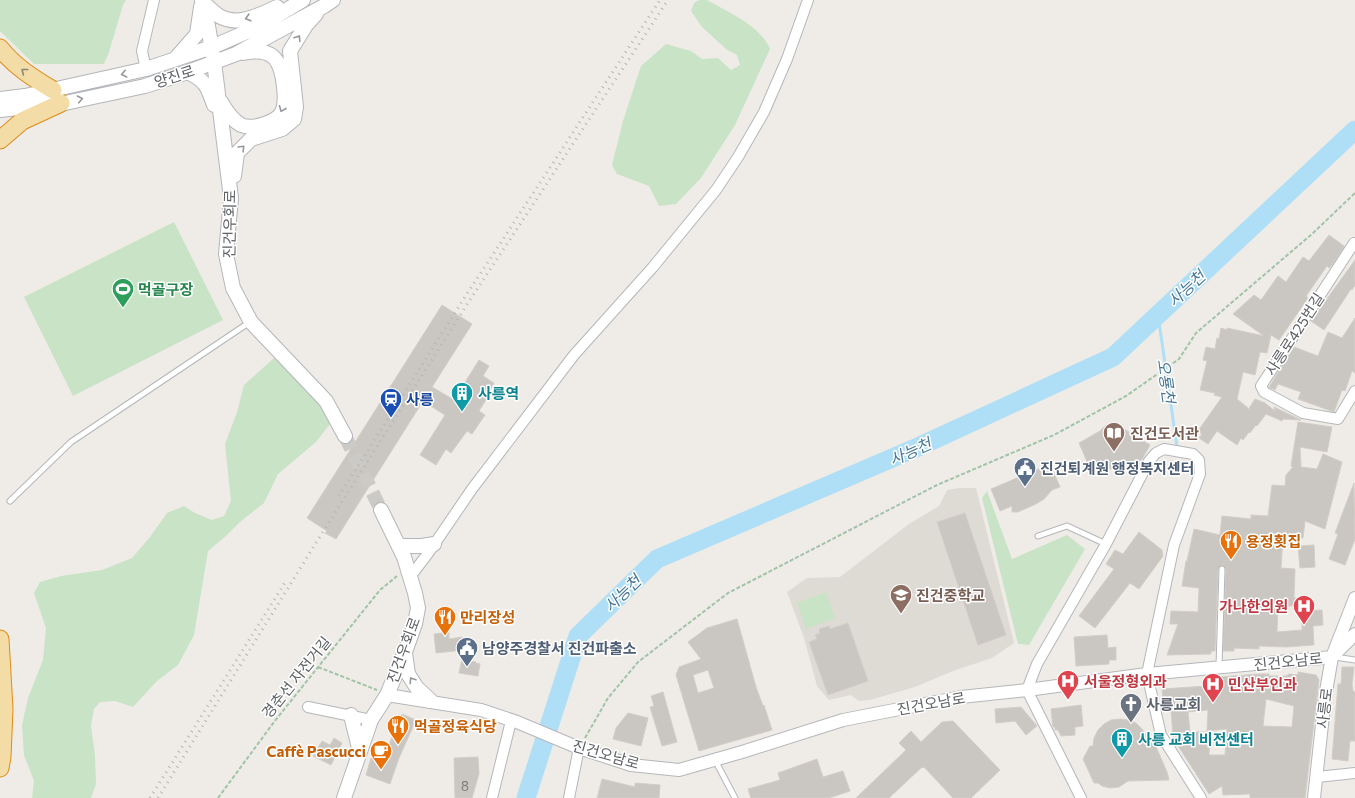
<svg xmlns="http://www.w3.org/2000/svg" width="1355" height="798" font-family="Commissioner,'Noto Sans KR',sans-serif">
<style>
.education{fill:#dedbd5}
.green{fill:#c9e3c6}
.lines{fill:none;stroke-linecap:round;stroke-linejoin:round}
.stream{stroke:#afdff6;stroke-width:3}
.river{stroke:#afdff6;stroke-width:19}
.building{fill:#cac7c3;stroke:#d3cdc6;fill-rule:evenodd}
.secondary-tunnel{stroke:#cbcac6;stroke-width:14;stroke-dasharray:14 7;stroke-linecap:butt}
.service-casing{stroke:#b4b7ba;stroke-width:7}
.minor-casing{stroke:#b4b7ba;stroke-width:12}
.tertiary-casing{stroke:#b4b7ba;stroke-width:14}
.secondary-casing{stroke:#b3b6ba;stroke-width:16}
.trunk-casing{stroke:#de8b18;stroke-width:19}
.path{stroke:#a0c4a6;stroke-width:2;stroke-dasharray:4 2;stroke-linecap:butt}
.service{stroke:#fff;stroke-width:5}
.minor{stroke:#fff;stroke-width:10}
.tertiary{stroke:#fff;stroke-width:12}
.secondary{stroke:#fff;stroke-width:14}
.trunk{stroke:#f4dca7;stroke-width:17}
.rail{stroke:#b4b5b5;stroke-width:3;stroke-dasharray:1 5;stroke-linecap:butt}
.oneway{stroke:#96999b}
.oneway2{stroke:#8b8779}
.labels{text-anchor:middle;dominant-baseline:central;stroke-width:3;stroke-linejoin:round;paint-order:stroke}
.number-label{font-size:13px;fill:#797b7c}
.street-label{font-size:15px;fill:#5e6265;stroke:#fff}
.leisure-label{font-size:15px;font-weight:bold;fill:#27864d;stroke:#fff;text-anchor:start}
.culture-label{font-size:15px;font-weight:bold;fill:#0d838f;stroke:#fff;text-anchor:start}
.transit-label{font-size:15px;font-weight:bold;fill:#164399;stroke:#fff;text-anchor:start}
.education-label{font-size:15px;font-weight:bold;fill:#785e54;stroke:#fff;text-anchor:start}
.service-label{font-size:15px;font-weight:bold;fill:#4e5e75;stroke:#fff;text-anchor:start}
.food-label{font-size:15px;font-weight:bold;fill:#c56008;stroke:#fff;text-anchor:start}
.health-label{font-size:15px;font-weight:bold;fill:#be3a42;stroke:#fff;text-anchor:start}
.worship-label{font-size:15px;font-weight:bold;fill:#5b616d;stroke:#fff;text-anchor:start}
.water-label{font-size:16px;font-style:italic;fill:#477697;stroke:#fff}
</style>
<rect width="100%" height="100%" fill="#efece7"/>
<path class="education" d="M959,488H976L1014,643L992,658L953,671L915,687L870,700L859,701L851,695L829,700L817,686L804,638L787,592L807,578L840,577L909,524L939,506L947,490Z"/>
<path class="green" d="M0,0H126L123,5L109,52L104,64H34L0,31Z
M699,0H707C728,12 761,26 770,49L735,125L701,178L676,204L659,206L649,186L617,174L612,165L623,121L641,66L666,44L691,51L702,59L718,58L731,70L740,65L737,55L726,49L702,27L691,11L694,3Z
M174,222L223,320L73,396L24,297Z
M274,358L321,402L330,424L316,442L278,474L264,503L240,522L226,536L208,551L194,635L178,665L157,681L133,707L115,701L100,702L94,709L91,726L95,756L96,784L91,798H32L34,781L24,755L22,725L28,698L43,660L46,628L34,593L40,582L61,576L102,570L132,558L150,537L167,513L184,506L195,513L212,520L224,516L231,501L225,444L237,412L244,385Z
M987,491L1012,559L1067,535L1085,549L1029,645L1018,644L982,498Z
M826,592L835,618L806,629L797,603Z"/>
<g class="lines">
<path class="stream" d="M1158,315L1177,447"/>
<path class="river" d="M526,798L578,636L657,559L918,447L1113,357L1355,130"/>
</g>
<path class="building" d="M1329,235L1344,246V247L1332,265L1329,268L1327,266L1306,296L1308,298L1279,340L1271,335L1267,353L1260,352L1255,375L1243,372L1237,399L1248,408V410L1255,399L1265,403L1275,411L1274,407L1301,420L1283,419L1282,421L1266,414L1257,426L1256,425L1250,433L1249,432L1243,440L1241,438L1237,445L1217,431L1208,444L1199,438L1202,434L1198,431L1222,397L1214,395L1215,393L1200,390L1207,361L1203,360L1206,347L1215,349L1217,338L1219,339L1221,328L1227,330V328L1264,336L1233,314L1254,295L1261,300L1278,276L1286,282L1303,257L1309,261Z
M1355,260V285L1352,290L1351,289L1324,330L1311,321Z
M442,305L472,324L432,387L454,400L479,360L489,366L483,376L494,383L488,394L489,395L479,411L485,415L472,434L467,431L451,453L446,449L436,465L420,455L445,415L423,401L336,539L325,533L327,531L307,518Z
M1355,318V373L1352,371L1345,391L1342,390L1334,412L1298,399L1301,392L1278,384L1275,390L1269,387L1294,347L1318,356L1328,332L1342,338Z
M1298,422L1332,427L1327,452L1300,447L1301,467L1317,469L1323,454L1342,462L1325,529L1305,521L1303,538L1283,537L1281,568L1295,569L1294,598H1300V606H1278L1277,632L1302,630V622H1306L1305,611L1322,610L1323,625L1313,626L1314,645L1286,647L1259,646V649L1234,648V651H1223L1226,569L1224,566L1222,565L1218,569L1215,651H1211V654L1167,655L1178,624H1170L1171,611L1198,612L1199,588L1182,586L1186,561H1187L1194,529L1220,535L1222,516L1251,519V515L1268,516L1272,485L1285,486L1286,475L1293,467L1291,466Z
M1111,423L1119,424L1124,429L1150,445L1137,468L1130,464L1118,470L1110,469L1101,462L1089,466L1079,443L1100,431L1106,425Z
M1050,464L1060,487L1052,490L1044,499L1036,504L1018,512H1012V506L1000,511L991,489Z
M1354,483L1355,539L1345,565L1329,559L1338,534L1335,533Z
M965,513L1006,635L978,645L937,522Z
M1139,532L1162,550L1163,556L1139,589L1130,583L1095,628L1079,616L1114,569L1106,564L1115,550L1123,554Z
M1314,545L1315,567L1300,568L1298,546Z
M737,619L756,687L763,706L764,705L772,730L699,751L676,675L679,667L701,659L688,642L707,628ZM708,670L714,688L698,693L693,675Z
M848,623L868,681L828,695L809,642L817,639L815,635L820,633L819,629L829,626L830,629Z
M449,632V639L462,637L463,650L436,653L434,634Z
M1107,635L1108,648L1116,647V660H1109V664L1076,666L1074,637Z
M462,659L476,662V663L480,664L478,676L459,673Z
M1342,667H1354L1352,685L1353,691L1355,692V741H1350L1348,761L1332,759L1338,684H1341Z
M1298,672L1316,675L1319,680L1305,798H1250V794L1223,795L1222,786L1209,794L1173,738L1171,709L1164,710L1162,689L1207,686V678L1259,674H1269V676H1286L1289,674L1298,675ZM1266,699L1294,706L1292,727L1263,726ZM1208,710L1207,731L1227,729L1225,755H1209L1210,732H1190L1188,712Z
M663,692L677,742L662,746L650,707L654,706L651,696Z
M1081,705L1083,726L1075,727V735L1061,736L1058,730H1055V727H1053L1051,709Z
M1021,707L1037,726L1026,735L1015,721L996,723L995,709Z
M628,713L648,718L641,746L613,739L616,728Z
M402,714L416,720L399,758L390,784L366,775L371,758L382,761Z
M1120,719L1128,720L1136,723L1142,729L1147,736L1149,742H1154L1167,772L1169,780L1128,781L1119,787L1110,788L1102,786L1098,783H1094L1083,759L1090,746H1093L1094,738L1098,730L1104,724L1111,720Z
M953,721L1000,770L971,798H953L924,767L923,768L922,767L889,798H856L906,750L899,743L911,731L921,742L942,722Z
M334,738L342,743L331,765L313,756L322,741L330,745Z
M478,757L479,774L472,798H455L454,758Z
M817,759L823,777L843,771L850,791L829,798H751L748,789L780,780L778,773Z
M602,779L635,787V783L660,785L659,798H597Z"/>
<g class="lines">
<path class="secondary-tunnel" d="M345,436L381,510"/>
<g class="service-casing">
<path id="service" d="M10,501L71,442L250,322
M1038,536L1067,526L1106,544
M1335,657L1355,660
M1219,666L1222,569
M715,760L735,798"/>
</g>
<g class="minor-casing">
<path id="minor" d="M146,69L142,51L154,0
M1354,243L1261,386L1264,392L1303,413L1338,419L1355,391
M410,577L429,552L472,489L574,355L653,267L716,190L738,157L764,112L787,59L808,0
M308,707L371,720
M1317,777L1355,773
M492,798L511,721
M569,798L579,748
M1081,798L1027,690L1037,664L1106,544L1149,461L1156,453L1164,449L1193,454L1199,460L1200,474L1174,545L1147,674L1161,735L1201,798"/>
</g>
<g class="tertiary-casing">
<path id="tertiary" d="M387,695L481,710L517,722L579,748L631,765L679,770L742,752L843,720L961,697L1027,690L1147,674L1332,657L1355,634
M1314,798L1325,697L1332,657L1355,598"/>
</g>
<g class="secondary-casing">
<path id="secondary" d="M202,0L208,26L214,62L231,198L226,254L233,288L251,322L326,401L345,436
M202,1C207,6 213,12 219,16C238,27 259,15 277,7
M175,59L197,34L201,7
M188,72C207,82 207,86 214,105
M0,99L25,96L146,69L212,47L258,27L303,0
M221,102C226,111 232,120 241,125C252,130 274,123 281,114C286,106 285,95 284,87C281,58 272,47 243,53
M0,110L65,103L145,86L188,72L236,54L324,6L333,0
M234,176L237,153L251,139L282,129L294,119L296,107L290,51L306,25L316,14
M399,546H422L434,544
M405,653L408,674L417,688L431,701
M351,715L360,752
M344,798L371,720L387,695L405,652L415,624L418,608L415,593L404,557L381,510"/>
</g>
<g class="trunk-casing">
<path id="trunk" d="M0,48C14,66 33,78 53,90
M0,140L22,121L61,103
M0,639L4,709L2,757L0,768"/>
</g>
<path class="path" d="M318,667L377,690
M585,738L608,698L638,662L728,593L937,485L1054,435L1126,396L1179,359L1196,333L1312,234L1355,193
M218,798L274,722L380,590L397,576"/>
<use href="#service" class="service"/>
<use href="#minor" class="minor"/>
<use href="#tertiary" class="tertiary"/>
<use href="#secondary" class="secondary"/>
<use href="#trunk" class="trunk"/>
<path class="rail" d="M339,496L463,300L660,0
M150,798L286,581
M158,798L319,538L468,303L668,0"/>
</g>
<defs><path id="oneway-chevron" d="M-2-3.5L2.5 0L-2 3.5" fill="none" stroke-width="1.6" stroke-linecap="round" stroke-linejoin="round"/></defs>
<g class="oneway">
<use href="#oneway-chevron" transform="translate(248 18) rotate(164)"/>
<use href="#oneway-chevron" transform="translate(298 38) rotate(-58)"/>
<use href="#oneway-chevron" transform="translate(124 74) rotate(167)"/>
<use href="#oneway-chevron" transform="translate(80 99) rotate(-12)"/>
<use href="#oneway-chevron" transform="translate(282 109) rotate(112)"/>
<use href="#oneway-chevron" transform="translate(242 148) rotate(-45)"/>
<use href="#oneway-chevron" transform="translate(412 680) rotate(-123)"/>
</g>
<use class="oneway2" href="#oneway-chevron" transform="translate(24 71) rotate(-142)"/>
<defs>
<g id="stadium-pin" transform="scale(1.15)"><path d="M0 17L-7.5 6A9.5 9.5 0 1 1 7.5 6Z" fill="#2e9e5b" stroke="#fff"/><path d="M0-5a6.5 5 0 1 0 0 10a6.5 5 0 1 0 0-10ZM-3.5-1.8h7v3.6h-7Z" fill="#fff"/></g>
<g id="building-pin" transform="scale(1.15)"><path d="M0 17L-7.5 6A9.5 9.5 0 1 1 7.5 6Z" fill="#0f9aa8" stroke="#fff"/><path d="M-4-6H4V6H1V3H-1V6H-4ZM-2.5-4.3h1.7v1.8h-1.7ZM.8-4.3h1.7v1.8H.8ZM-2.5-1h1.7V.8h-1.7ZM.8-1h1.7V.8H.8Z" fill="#fff"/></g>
<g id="station-pin" transform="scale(1.15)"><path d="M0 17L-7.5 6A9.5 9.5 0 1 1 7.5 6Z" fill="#1a4fb4" stroke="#fff"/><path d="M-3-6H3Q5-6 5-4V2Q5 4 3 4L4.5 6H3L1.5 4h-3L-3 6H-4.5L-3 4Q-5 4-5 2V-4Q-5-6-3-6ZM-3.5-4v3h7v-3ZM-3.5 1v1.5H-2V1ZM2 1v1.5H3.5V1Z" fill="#fff"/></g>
<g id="library-pin" transform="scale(1.15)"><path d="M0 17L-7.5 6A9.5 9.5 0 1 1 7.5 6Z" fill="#8d6e63" stroke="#fff"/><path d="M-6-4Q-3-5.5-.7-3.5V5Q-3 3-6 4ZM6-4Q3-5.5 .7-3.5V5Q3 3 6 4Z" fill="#fff"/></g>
<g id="civic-pin" transform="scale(1.15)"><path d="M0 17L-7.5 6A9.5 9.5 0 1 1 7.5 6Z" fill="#5c6f8a" stroke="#fff"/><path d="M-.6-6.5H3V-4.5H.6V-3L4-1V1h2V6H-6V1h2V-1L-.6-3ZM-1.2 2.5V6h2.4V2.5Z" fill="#fff"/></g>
<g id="restaurant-pin" transform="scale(1.15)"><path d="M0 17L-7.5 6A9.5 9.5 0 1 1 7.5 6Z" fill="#e8710a" stroke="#fff"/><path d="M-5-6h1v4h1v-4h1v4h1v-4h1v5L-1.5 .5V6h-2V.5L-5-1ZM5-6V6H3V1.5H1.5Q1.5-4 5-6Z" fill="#fff"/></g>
<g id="school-pin" transform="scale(1.15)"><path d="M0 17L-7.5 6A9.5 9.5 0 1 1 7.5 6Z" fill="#8d6e63" stroke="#fff"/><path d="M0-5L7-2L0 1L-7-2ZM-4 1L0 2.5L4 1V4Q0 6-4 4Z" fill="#fff"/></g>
<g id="hospital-pin" transform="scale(1.15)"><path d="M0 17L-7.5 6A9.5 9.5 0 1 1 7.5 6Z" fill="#e0444e" stroke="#fff"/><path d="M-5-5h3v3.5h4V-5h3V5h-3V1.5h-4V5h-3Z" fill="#fff"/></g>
<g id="church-pin" transform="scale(1.15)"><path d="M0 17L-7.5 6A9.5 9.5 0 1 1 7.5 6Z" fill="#6b7280" stroke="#fff"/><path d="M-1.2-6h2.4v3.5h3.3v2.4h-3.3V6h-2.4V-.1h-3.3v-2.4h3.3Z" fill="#fff"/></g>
<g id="cafe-pin" transform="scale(1.15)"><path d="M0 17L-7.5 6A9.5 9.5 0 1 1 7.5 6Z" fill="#e8710a" stroke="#fff"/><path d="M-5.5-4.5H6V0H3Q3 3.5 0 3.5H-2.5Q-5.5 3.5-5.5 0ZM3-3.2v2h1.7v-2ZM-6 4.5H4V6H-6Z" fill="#fff"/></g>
</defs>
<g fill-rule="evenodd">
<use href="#stadium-pin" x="123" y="289"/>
<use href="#building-pin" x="462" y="393"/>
<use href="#station-pin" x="391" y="399"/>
<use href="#library-pin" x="1114" y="433"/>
<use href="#civic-pin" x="1025" y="468"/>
<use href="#restaurant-pin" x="1231" y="541"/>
<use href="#school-pin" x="901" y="595"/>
<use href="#hospital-pin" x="1304" y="606"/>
<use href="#restaurant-pin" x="445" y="617"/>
<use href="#civic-pin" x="467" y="648"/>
<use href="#hospital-pin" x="1068" y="681"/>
<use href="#hospital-pin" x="1213" y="684"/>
<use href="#church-pin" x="1131" y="704"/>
<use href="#restaurant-pin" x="398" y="726"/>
<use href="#building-pin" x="1122" y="739"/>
<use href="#cafe-pin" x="381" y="751"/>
</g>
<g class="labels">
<g class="number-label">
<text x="465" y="786">8</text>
</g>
<g class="street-label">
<text transform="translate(174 76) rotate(-18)">양진로</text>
<text transform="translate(229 224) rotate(-89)">진건우회로</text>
<text transform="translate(1294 334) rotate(-57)">사릉로425번길</text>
<text transform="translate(403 650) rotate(-70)">진건우회로</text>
<text transform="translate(1288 661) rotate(-6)">진건오남로</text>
<text transform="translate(296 677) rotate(-51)">경춘선 자전거길</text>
<text transform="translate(931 703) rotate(-10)">진건오남로</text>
<text transform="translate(1324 708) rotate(-83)">사릉로</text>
<text transform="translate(606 754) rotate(16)">진건오남로</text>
</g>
<g class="leisure-label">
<text x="138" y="289">먹골구장</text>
</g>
<g class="culture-label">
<text x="478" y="393">사릉역</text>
<text x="1138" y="739">사릉 교회 비전센터</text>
</g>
<g class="transit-label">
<text x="406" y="399">사릉</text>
</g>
<g class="education-label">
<text x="1130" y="433">진건도서관</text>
<text x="916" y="595">진건중학교</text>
</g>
<g class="service-label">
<text x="1040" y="468">진건퇴계원 행정복지센터</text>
<text x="482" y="648">남양주경찰서 진건파출소</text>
</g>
<g class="food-label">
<text x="1246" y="541">용정횟집</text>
<text x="460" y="617">만리장성</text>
<text x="414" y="726">먹골정육식당</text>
<text x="366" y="751" text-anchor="end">Caffè Pascucci</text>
</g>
<g class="health-label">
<text x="1288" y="606" text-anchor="end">가나한의원</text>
<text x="1084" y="681">서울정형외과</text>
<text x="1228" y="684">민산부인과</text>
</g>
<g class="worship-label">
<text x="1146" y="704">사릉교회</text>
</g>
<g class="water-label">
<text transform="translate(1186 288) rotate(-43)">사능천</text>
<text transform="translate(1167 381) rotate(82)">오룡천</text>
<text transform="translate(910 451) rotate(-24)">사능천</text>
<text transform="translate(622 593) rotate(-44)">사능천</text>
</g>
</g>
</svg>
